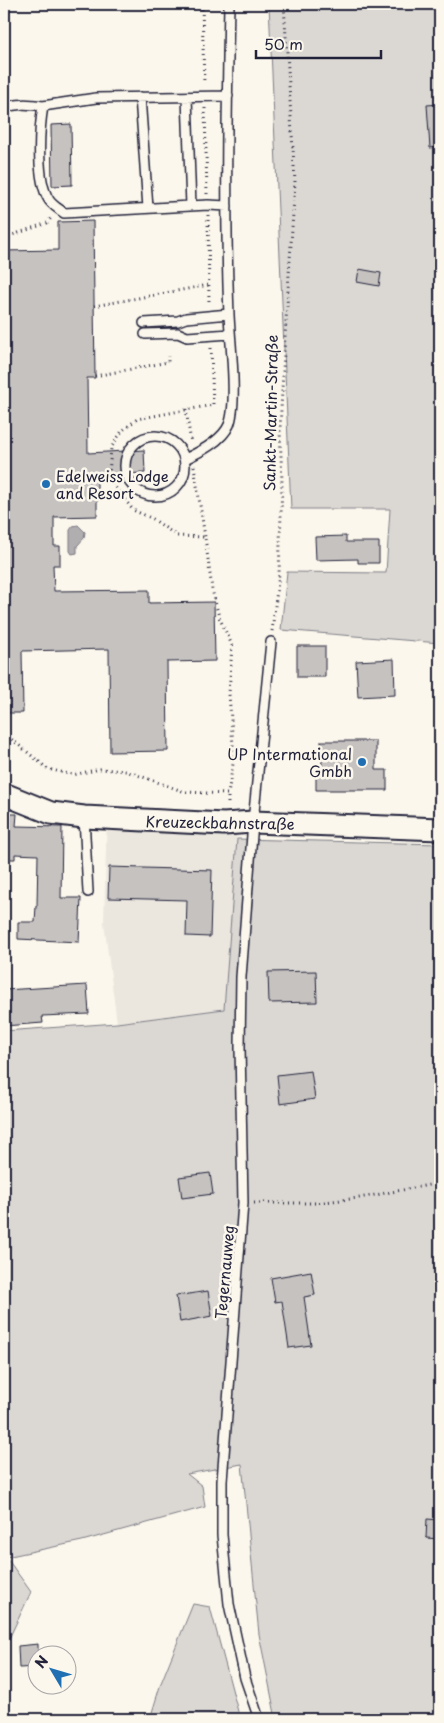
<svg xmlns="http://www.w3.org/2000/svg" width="444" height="1723" font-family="'Playpen Sans',sans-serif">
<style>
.built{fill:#ebe7df}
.green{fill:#dbd8d3;stroke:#7e7d87}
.water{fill:#b1aeb0;stroke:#787681}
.building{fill:#c6c2c0;stroke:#22223b}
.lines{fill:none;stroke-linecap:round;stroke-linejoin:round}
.service-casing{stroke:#22223b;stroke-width:12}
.tertiary-casing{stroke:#22223b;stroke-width:25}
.path{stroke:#22223b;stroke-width:3;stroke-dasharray:1 4;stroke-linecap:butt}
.service{stroke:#fbf7ec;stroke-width:9}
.tertiary{stroke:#fbf7ec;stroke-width:21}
.poi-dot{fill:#1f6fb2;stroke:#fbf7ec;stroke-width:2}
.labels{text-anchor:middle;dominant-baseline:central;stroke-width:5;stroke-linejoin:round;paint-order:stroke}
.street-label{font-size:15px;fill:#22223b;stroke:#fbf7ec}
.poi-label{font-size:15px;fill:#22223b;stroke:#fbf7ec;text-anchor:start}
</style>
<rect width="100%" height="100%" fill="#fbf7ec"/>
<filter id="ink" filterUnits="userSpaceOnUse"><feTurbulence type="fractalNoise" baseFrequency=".02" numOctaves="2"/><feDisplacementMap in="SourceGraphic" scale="10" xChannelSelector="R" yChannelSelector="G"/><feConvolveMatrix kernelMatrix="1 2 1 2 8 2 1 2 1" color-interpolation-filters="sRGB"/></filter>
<g filter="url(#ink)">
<path class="built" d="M107,810L233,813L237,839L225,1009L117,1023L104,923Z"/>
<path class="green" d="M269,4H440V643L281,630L287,572L386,573L390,509H291Z
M237,839L440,844V1719H276L259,1634L242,1464L187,1474L202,1486L205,1507L82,1541L6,1557L31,1592L5,1647H4V1031L117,1023L224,1009Z
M193,1604L210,1607L240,1719H150L161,1683Z"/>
<path class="water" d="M78,525L85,532L84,538L77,546V553L72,554L70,551V530L73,526Z"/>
<path class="building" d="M440,104V147L430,148L427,105Z
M71,124L72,185L52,186L51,125Z
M93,221L95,378H87L88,453L144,450L145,473L97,475V516L54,517V546H60V565H53L54,591L149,590V603L214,602L215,661L167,662L168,751L110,752L109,649L22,651L23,713H4V251L58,250V222Z
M359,269L381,273L379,286L357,282Z
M346,536V542H379V563H358V559L316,560L315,537Z
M297,646H325V677H297Z
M394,659L395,695L358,697L356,661Z
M321,741H376V770H387V790H316V768H322Z
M4,814H17L16,826L62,827L61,898H81L79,942L18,939V922H35L36,906H37L38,855L15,854V859H4Z
M109,867L212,870L210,937L186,936L187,900L108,898Z
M316,971L317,1002L269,1003L268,972Z
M87,985L89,1014L42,1016L43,1023L4,1026V990Z
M311,1071L315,1099L280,1104L277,1075Z
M210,1173L213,1194L182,1198L179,1177Z
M311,1271L315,1295L304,1297L311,1345L289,1348L282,1301L275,1302L271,1278Z
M208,1291L212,1316L180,1322L176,1296Z
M427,1519L440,1520V1539L426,1538Z
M38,1644V1667L19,1668L18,1646Z"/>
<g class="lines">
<g class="service-casing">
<path id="service" d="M140,97L148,208
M187,97L191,206
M4,108C17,103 29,104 43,106
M227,206L208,205L64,213C59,209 52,205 49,200C36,180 39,130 43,106L96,98L228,96
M144,323L178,321L186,318L229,314
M145,334L178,333L187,337L230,334
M125 466a30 30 0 1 1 60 0a30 30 0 1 1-60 0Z
M185,459C200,452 222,441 229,425C238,403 230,340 229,315C225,211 227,107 229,4
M84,817L88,892
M259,1719L245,1678L229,1604L222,1535V1481L243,1203L240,1047L241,977L253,822L271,642"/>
</g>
<g class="tertiary-casing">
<path id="tertiary" d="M4,794L51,813L84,817L224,824L253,822L440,829"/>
</g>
<path class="path" d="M202,4L204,84
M205,108L207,194
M208,215L209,304
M4,238L47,223L51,218
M94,306L209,285
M211,348L213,405L137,419L122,431L111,448L109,476L116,488L133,510L153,519L177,536L205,537L212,589L219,617L232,645L229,694L234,758L228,794
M95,376L168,362V356
M186,409L191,443
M194,466L205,537
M272,631L279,574L282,483L280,429L284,352L295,182L284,4
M4,733L48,769L73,775L100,769L126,771L185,792L228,794V807
M254,1203H315L359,1198L440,1183"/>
<use href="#service" class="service"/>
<use href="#tertiary" class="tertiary"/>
</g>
</g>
<g class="poi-dot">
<circle cx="46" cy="484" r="5"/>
<circle cx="362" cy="762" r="5"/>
</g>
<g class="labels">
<g class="street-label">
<text transform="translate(270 413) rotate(-89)">Sankt-Martin-Straße</text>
<text transform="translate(220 822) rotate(1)">Kreuzeckbahnstraße</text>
<text transform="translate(224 1272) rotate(-85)">Tegernauweg</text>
</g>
<g class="poi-label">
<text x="56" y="475">Edelweiss Lodge<tspan x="56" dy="17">and Resort</tspan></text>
<text x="352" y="753" text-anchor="end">UP Intermational<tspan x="352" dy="17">Gmbh</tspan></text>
</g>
</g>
<rect width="444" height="1723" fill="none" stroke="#fbf7ec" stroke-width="20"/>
<rect x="10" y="10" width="424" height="1703" fill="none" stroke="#22223b" stroke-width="2" filter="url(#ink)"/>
<g transform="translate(52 1670) rotate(308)"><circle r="24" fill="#fbf7ec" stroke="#a4a2a5"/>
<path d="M0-4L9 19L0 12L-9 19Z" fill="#1f6fb2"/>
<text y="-8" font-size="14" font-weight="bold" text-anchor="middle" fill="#22223b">N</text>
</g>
<path d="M256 50v8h125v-8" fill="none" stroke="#22223b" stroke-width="2.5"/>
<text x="264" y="50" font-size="15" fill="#22223b" stroke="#fbf7ec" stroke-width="4" paint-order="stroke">50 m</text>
</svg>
